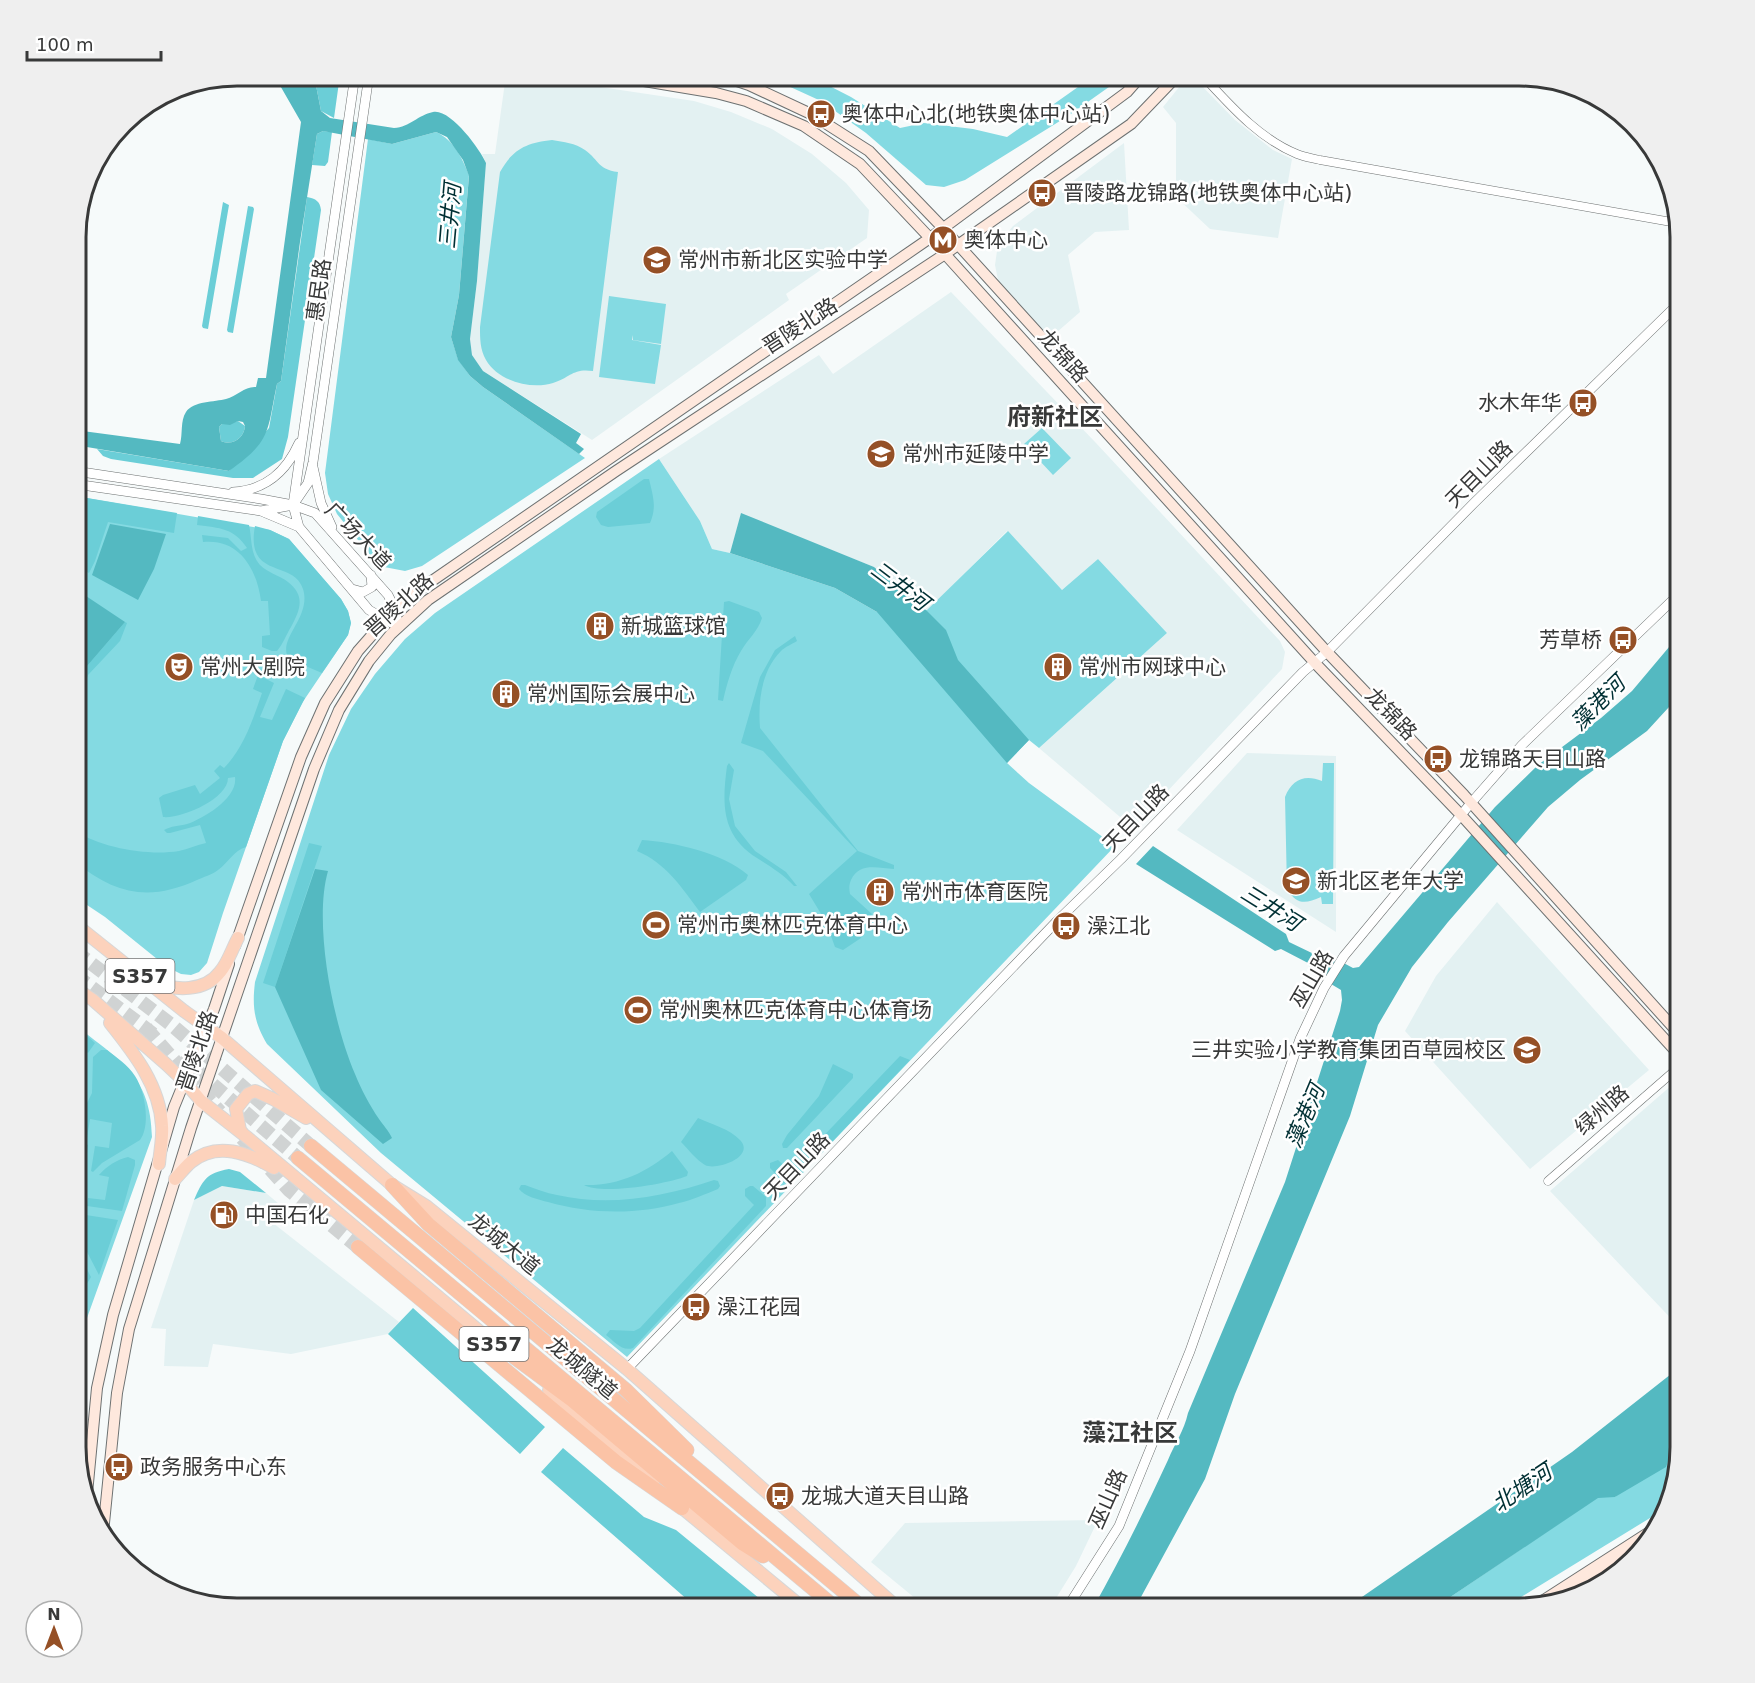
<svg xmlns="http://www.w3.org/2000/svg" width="1755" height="1683" font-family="'DejaVu Sans','Noto Sans SC',sans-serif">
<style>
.built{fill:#e3f1f2}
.green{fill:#84dae2}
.forest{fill:#6bced7}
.water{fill:#54b9c1;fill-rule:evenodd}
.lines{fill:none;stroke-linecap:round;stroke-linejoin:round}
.trunk-tunnel{stroke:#d0d3d3;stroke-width:14;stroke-dasharray:14 7;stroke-linecap:butt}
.minor-casing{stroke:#6d7171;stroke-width:9}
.tertiary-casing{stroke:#6d7171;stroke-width:10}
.secondary-casing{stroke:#6d7171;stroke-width:12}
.primary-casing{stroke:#d7d7d7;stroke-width:14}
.trunk-casing{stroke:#d7d7d7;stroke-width:15}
.minor{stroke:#fff;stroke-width:8}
.tertiary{stroke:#fff;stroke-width:9}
.secondary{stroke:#fee8dd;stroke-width:10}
.primary{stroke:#fcd2bc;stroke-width:12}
.trunk{stroke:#fbc3a6;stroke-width:14}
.labels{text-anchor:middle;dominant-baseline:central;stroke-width:5;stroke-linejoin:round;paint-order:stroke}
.shield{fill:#fff;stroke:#747474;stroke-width:1.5}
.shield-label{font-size:20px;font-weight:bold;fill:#383939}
.poi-label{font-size:21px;fill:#383939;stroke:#fff;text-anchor:start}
.street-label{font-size:21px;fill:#383939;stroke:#fff}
.water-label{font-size:22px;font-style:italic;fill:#003034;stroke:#fff}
.quarter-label{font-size:24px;font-weight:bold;fill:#383939;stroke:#fff}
.rim{fill:none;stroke:#383939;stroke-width:3}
</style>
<rect width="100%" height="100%" fill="#f6fafa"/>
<path class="built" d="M506,75H520L694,101L731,112L772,129L812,154L846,183L869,210L867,238L786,294L789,300L592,440L483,371L472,355L470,339L477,281L486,163L482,154H495Z
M1196,80L1235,120L1273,150L1292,159L1278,238L1210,229L1176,197V123L1163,107L1184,81Z
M1124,143L1129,230L1095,232L1068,255L1080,312L1049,339L1005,291L998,280L995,265L997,251L1003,238L1013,226Z
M951,292L1096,443L1280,641L1285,652L1282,669L1133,828L1039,748L1167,633L1098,559L1062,590L1007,531L927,611L874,567L741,514L730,553L712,549L700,521L659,459L819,355L833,374Z
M1247,753L1336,756V932L1177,830Z
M1497,902L1649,1070L1530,1169L1405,1031L1436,976Z
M1680,1078V1328L1550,1191Z
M222,1186L266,1193L279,1204L259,1212L399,1322L388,1334L291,1354L213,1344L208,1367L164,1366L166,1329L151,1328L194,1200Z
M1098,1520L1076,1566L1050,1608H927L871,1562L905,1523Z"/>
<path class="green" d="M771,75H808L851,97L900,128L924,123L973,129L1007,137L1095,75H1122L1116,82L1068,116L965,180L944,187L926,185L866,133L821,101L775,80Z
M436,132C454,140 462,158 469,175L459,295L451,337L458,359L470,376L483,387L585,458L422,566L405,571L379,566L337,514L328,494L325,473L368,139L392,144Z
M552,140C564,142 575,143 585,150C600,161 597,169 618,172L593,371C573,368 571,377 553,383C531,390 498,381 486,360C480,349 480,339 480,327L500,172C513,149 526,143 552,140Z
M609,296L666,304L661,344L633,340V335L632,340L661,345L655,384L599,377Z
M1042,428L1071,458L1053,475L1024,444Z
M659,459L700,521L712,549L730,553L835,588L877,612L927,610L1008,531L1062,590L1098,559L1167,633L1039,748L1029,740L1007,763L1029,783L1115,846L627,1357L381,1153L267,1044C254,1022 252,1007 255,982L329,755L351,709L375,674L405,639L435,613Z
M75,496L270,530L289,539L341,599L348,611L351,623L348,635L302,703L283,741L223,913L207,963L199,972L191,975L181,974L167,967L105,917L75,897Z
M1323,763H1334L1333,904H1322L1321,897C1305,904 1297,905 1287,889L1285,797C1292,779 1305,774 1322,781Z
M75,1025C119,1060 151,1075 152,1137L87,1318L75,1367Z
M1680,1440L1668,1507L1503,1608H1434L1598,1497H1615Z"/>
<path class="forest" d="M314,75H340L334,118L321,111Z
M323,131L332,132L328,162L325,166L312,165L317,134Z
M307,197C316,199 320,201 321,210L288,437L282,459L253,478H233L111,459L103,456L97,449L229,471L269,428L277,384L281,381Z
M223,202L229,205L208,329L203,328L202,326Z
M248,206L253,207L254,209L233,333L228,332L227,330Z
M238,421L245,426C244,438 233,446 221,441L219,427L222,424Z
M644,479H649C653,496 657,507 650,523L608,527L601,525L596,517L597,512Z
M87,498L177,513L174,533L108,522L95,561L89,573L75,566V542Z
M198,516L249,525C252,538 250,554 260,565C268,573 279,575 288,582C306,596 300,610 291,627C286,635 283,644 277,651H272L262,647V636L270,635L268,601H261C257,570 240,538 203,542L202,535L228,538L241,551L247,548C234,528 220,528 197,525Z
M255,526L270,530L289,539L341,599L348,611L351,623L348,635L322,673L289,659C276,639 312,618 303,589C294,559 245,580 255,526Z
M729,601L759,612L762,618C758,631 748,639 741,651C732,666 727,683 723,701L718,700L724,602Z
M125,622L127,623L120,641L88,675L75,710V680Z
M795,636L797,641C792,644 785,647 781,651C761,671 758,702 760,728L858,851L894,865V869C878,868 859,862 851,880C849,885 849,888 850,894L872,914L861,938L843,950L835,947L826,922L809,894L857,851L763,751L741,743L760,677L775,650Z
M258,675L274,683L260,717L272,720L286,689L305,698L283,741L246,847C233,851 228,863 218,870C212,875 203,877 197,880C149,902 115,894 75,862V831C102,848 148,856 179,851C188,849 197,845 206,843L200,825L170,833H167L164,830C171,826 179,826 187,824C204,818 238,798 235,777L228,778C228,799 181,819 163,817L159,798L163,795L195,785L200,794L220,778L214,771L220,765L224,768C244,748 253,719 262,693L253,689Z
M729,763L734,770L729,799L735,826L755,851L786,872L797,886H794C783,874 771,867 757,858C721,835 722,804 727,766Z
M642,840C674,842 723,853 748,875L746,880L700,912C682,888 666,863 637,851Z
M309,843L322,846L275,987L263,983Z
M75,1025L95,1043L88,1053L75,1042Z
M101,1050H107C116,1057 128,1065 135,1076C145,1091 151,1125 140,1140L102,1163L93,1172L91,1171L95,1146L109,1148L112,1123L90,1119L86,1144L88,1145L81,1204H76L84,1155L75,1153V1127L92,1093L93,1057Z
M75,1051C88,1069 91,1096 75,1115V1106H78L79,1097L75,1096Z
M900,1056L910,1060L793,1183H784L770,1168V1163L778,1160L790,1171Z
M833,1064L853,1074V1078L787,1148H783L782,1144L787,1135L819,1096Z
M698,1118C711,1124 730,1129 740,1140C756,1157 716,1171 705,1165C696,1160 688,1149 681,1142Z
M672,1151L688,1172L687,1176C668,1184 601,1195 584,1185C618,1186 646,1173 672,1151Z
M128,1157L135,1160V1165L122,1211L87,1206L88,1198L105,1200L109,1177L99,1175C107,1166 116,1160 128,1157Z
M229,1169L240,1172L266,1193L222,1186L194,1200C203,1180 206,1173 229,1169Z
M714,1180L718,1181L720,1186L718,1189C705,1194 693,1200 679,1203C637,1215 589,1214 548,1202C539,1200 524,1196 519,1189L521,1185H525C536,1189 546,1193 557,1195C609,1207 664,1197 714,1180Z
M750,1186H753L766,1197V1206L633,1348C622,1352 614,1341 606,1335L610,1330L634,1331L640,1328L754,1205L745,1196V1189Z
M75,1213H78C78,1234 80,1258 91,1277C88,1283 82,1289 82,1294C81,1308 86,1316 75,1327Z
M86,1215L118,1220L99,1275L85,1248Z
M413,1308L545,1427L520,1454L388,1334Z
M563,1448L644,1517L676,1530L771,1608H697L541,1472Z"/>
<path class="water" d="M274,75H314L321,111L330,118L394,128C410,127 418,115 433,112C450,108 480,149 486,163L477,281L470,339L472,355L483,371L581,434L576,443L584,449L579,454L483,387L470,376L458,360L451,337L459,295L469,176L463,160L447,137L436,132L392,144L323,131L317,134L300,242L281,381L277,384C267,431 272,441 229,471L75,445V430L180,444C183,434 180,421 186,412C193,401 215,402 226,399C237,396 245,386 256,387L258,378H266L301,122ZM238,421L243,422L245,426C244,438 233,446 221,441L219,427L222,424L230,425Z
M741,513L874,567L927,611L946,630L958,660L1029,740L1007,763L877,612L835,588L730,553Z
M110,524L166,534L154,569L138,600L92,575Z
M80,592L125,622L75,680V598Z
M1680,634V695L1647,731L1580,780L1548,807L1448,922L1412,967L1378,1025L1350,1116L1235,1394L1205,1479L1135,1608H1093C1120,1560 1145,1510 1168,1460C1175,1443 1184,1431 1188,1413L1285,1182L1340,1011L1342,1000L1341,990L1311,972L1308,963L1281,949L1275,951L1136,864L1153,846L1286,934L1289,942L1316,955L1321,951L1353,968L1359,967L1495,807L1538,765L1601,718L1632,691Z
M315,869L328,871C313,924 333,1023 355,1074C361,1089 370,1106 379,1119C383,1125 389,1131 392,1138L383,1144L321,1090L275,987Z
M1680,1367V1440L1674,1444L1666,1467L1615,1497L1598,1498L1434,1608H1346L1572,1452Z"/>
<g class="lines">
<path class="trunk-tunnel" d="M75,951L173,1026L311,1146
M75,975L153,1034
M146,1028L220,1112
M181,1057L298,1158
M242,1138L289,1190L358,1247"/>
<g class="minor-casing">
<path id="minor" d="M1202,75C1229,104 1258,138 1297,154C1304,157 1312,158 1320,160L1677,223
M1548,1181L1680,1066"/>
</g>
<g class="tertiary-casing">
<path id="tertiary" d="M313,467L321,503L332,527
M75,471L261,499L293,505L315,513L388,595L395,609L399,627
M75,484L261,511L299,527L369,610L399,627
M233,492C266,490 286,472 299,443
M261,511L293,505L308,483L313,462L369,75
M299,527L293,505L355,75
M352,589L363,592L372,587L371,575
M627,1369L1057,921L1121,859L1303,672L1327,652L1474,503L1680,302
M89,1511L104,1516
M1067,1608L1119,1526L1190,1351L1300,1039L1324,988L1344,956L1471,803L1522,745L1680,593"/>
</g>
<g class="secondary-casing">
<path id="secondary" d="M608,75L716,93L746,101L804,126L860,164L945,254L1315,663L1462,816L1680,1056
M708,75L728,78L749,85L811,114L869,151L943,228L1327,652L1464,795L1680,1035
M235,946L301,757L325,703L358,651L395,609L426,585L930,238L1127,92L1142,75
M86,1504L97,1388L113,1315L174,1107L214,1009L229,964
M103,1533L117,1393L129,1329L191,1128L314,769L339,710L369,661L391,634L428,600L616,471L945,254L1131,124L1178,75
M1558,1600L1637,1551
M1536,1605L1651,1531"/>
</g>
<g class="primary-casing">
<path id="primary" d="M75,924L184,1011L222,1038L392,1185L426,1206L627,1369L898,1608
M154,982C175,991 205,992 220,972C228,963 232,949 238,938
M75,988L93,1000L166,1064L185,1082L201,1101L248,1138L490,1340
M110,1023C134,1053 160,1086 162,1126C163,1138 160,1151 159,1164
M243,1134L240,1130L236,1109L248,1094L255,1091L273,1099L306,1118
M175,1179C180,1174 185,1167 191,1162C217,1141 248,1153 274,1168
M549,1390L653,1482
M675,1502L803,1608"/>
</g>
<g class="trunk-casing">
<path id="trunk" d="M311,1146L863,1608
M298,1158L836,1608
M392,1185L428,1224L626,1390L687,1450
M358,1247L616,1462L682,1508
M483,1334L572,1400L742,1543L763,1556"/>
</g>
<use href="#minor" class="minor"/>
<use href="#tertiary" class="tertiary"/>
<use href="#secondary" class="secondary"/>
<use href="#primary" class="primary"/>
<use href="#trunk" class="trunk"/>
</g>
<defs>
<g id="bus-disc" transform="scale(1.5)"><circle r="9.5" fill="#955026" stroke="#fff"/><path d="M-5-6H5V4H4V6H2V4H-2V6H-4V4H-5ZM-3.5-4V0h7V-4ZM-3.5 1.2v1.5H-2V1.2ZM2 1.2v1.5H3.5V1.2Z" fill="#fff"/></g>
<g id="metro-disc" transform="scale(1.5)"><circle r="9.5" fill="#955026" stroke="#fff"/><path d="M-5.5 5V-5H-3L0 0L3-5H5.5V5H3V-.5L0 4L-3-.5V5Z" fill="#fff"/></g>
<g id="school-disc" transform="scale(1.5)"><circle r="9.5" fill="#955026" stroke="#fff"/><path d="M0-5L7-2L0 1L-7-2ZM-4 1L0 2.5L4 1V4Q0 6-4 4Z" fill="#fff"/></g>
<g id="building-disc" transform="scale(1.5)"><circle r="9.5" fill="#955026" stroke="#fff"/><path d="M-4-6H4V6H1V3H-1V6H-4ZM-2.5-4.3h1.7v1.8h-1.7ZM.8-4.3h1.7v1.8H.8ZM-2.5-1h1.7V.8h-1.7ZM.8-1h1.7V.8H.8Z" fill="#fff"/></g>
<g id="theatre-disc" transform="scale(1.5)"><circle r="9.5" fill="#955026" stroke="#fff"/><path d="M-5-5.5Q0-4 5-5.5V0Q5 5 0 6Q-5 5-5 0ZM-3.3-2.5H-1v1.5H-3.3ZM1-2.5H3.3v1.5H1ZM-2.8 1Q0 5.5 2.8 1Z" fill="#fff"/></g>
<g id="stadium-disc" transform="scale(1.5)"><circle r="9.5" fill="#955026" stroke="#fff"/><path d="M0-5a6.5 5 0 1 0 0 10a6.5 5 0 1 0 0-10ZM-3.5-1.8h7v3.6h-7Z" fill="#fff"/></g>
<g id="fuel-disc" transform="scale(1.5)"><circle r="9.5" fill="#955026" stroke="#fff"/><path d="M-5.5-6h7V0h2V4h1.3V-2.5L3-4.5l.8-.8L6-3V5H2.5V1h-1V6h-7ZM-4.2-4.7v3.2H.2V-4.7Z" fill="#fff"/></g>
</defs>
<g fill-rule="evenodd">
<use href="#bus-disc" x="821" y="114"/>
<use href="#bus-disc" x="1042" y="193"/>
<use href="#metro-disc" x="943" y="240"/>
<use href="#school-disc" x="657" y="260"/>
<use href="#bus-disc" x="1583" y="403"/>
<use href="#school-disc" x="881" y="454"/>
<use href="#building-disc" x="600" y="626"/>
<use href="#bus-disc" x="1623" y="640"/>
<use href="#theatre-disc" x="179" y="667"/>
<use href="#building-disc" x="1058" y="667"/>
<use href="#building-disc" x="506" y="694"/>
<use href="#bus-disc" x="1438" y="759"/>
<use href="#school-disc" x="1296" y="881"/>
<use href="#building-disc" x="880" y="892"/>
<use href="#stadium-disc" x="656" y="925"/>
<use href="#bus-disc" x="1066" y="926"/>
<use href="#stadium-disc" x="638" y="1010"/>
<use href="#school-disc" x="1527" y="1050"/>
<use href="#fuel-disc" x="224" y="1215"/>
<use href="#bus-disc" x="696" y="1307"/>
<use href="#bus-disc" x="119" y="1467"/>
<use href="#bus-disc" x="780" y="1496"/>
</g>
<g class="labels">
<g class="shield">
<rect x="105.5" y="959" width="69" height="34" rx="4.5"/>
<rect x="459.5" y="1327" width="69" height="34" rx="4.5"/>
</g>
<g class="shield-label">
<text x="140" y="976">S357</text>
<text x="494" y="1344">S357</text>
</g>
<g class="poi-label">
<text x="842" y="114">奥体中心北(地铁奥体中心站)</text>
<text x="1063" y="193">晋陵路龙锦路(地铁奥体中心站)</text>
<text x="964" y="240">奥体中心</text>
<text x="678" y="260">常州市新北区实验中学</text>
<text x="1562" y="403" text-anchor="end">水木年华</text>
<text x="902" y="454">常州市延陵中学</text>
<text x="621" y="626">新城篮球馆</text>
<text x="1602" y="640" text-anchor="end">芳草桥</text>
<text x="200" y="667">常州大剧院</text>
<text x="1079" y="667">常州市网球中心</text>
<text x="527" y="694">常州国际会展中心</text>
<text x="1459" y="759">龙锦路天目山路</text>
<text x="1317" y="881">新北区老年大学</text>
<text x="901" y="892">常州市体育医院</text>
<text x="677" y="925">常州市奥林匹克体育中心</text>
<text x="1087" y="926">澡江北</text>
<text x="659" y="1010">常州奥林匹克体育中心体育场</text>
<text x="1506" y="1050" text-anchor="end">三井实验小学教育集团百草园校区</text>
<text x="245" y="1215">中国石化</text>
<text x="717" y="1307">澡江花园</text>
<text x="140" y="1467">政务服务中心东</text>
<text x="801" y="1496">龙城大道天目山路</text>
</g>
<g class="street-label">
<text transform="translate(319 290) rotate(-82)">惠民路</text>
<text transform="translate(800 326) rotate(-33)">晋陵北路</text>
<text transform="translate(1063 356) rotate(48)">龙锦路</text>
<text transform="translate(1479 474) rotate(-45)">天目山路</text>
<text transform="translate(358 536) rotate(46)">广场大道</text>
<text transform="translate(399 605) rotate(-42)">晋陵北路</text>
<text transform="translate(1391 714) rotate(46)">龙锦路</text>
<text transform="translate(1136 818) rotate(-46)">天目山路</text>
<text transform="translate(1312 979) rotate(-60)">巫山路</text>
<text transform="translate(197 1051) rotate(-71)">晋陵北路</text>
<text transform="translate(1602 1110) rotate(-41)">绿州路</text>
<text transform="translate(797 1166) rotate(-46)">天目山路</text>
<text transform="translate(504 1244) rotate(39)">龙城大道</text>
<text transform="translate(582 1368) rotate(40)">龙城隧道</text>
<text transform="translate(1108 1499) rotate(-66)">巫山路</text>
</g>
<g class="water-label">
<text transform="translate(450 216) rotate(-85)">三井河</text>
<text transform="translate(900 586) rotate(37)">三井河</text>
<text transform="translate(1598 703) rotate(-45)">藻港河</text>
<text transform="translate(1271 908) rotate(32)">三井河</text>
<text transform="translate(1305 1116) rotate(-67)">藻港河</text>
<text transform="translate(1522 1488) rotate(-34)">北塘河</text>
</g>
<g class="quarter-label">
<text x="1055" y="417">府新社区</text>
<text x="1130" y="1433">藻江社区</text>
</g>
</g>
<path d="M0 0H1755V1683H0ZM237 86H1519A151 151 0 0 1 1670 237V1447A151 151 0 0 1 1519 1598H237A151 151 0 0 1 86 1447V237A151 151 0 0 1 237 86Z" fill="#efefef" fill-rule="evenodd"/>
<path class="rim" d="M237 86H1519A151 151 0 0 1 1670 237V1447A151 151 0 0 1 1519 1598H237A151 151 0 0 1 86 1447V237A151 151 0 0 1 237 86Z"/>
<g transform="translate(54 1629)"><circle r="28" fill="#ffffff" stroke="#afb0b0" stroke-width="1.5"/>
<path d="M0-4.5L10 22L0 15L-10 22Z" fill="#955026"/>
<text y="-9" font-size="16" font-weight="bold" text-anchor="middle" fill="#383939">N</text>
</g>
<path d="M27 51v9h134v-9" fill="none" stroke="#383939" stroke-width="3"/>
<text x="36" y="51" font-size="18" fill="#383939" stroke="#ffffff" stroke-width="4.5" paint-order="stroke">100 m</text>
</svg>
